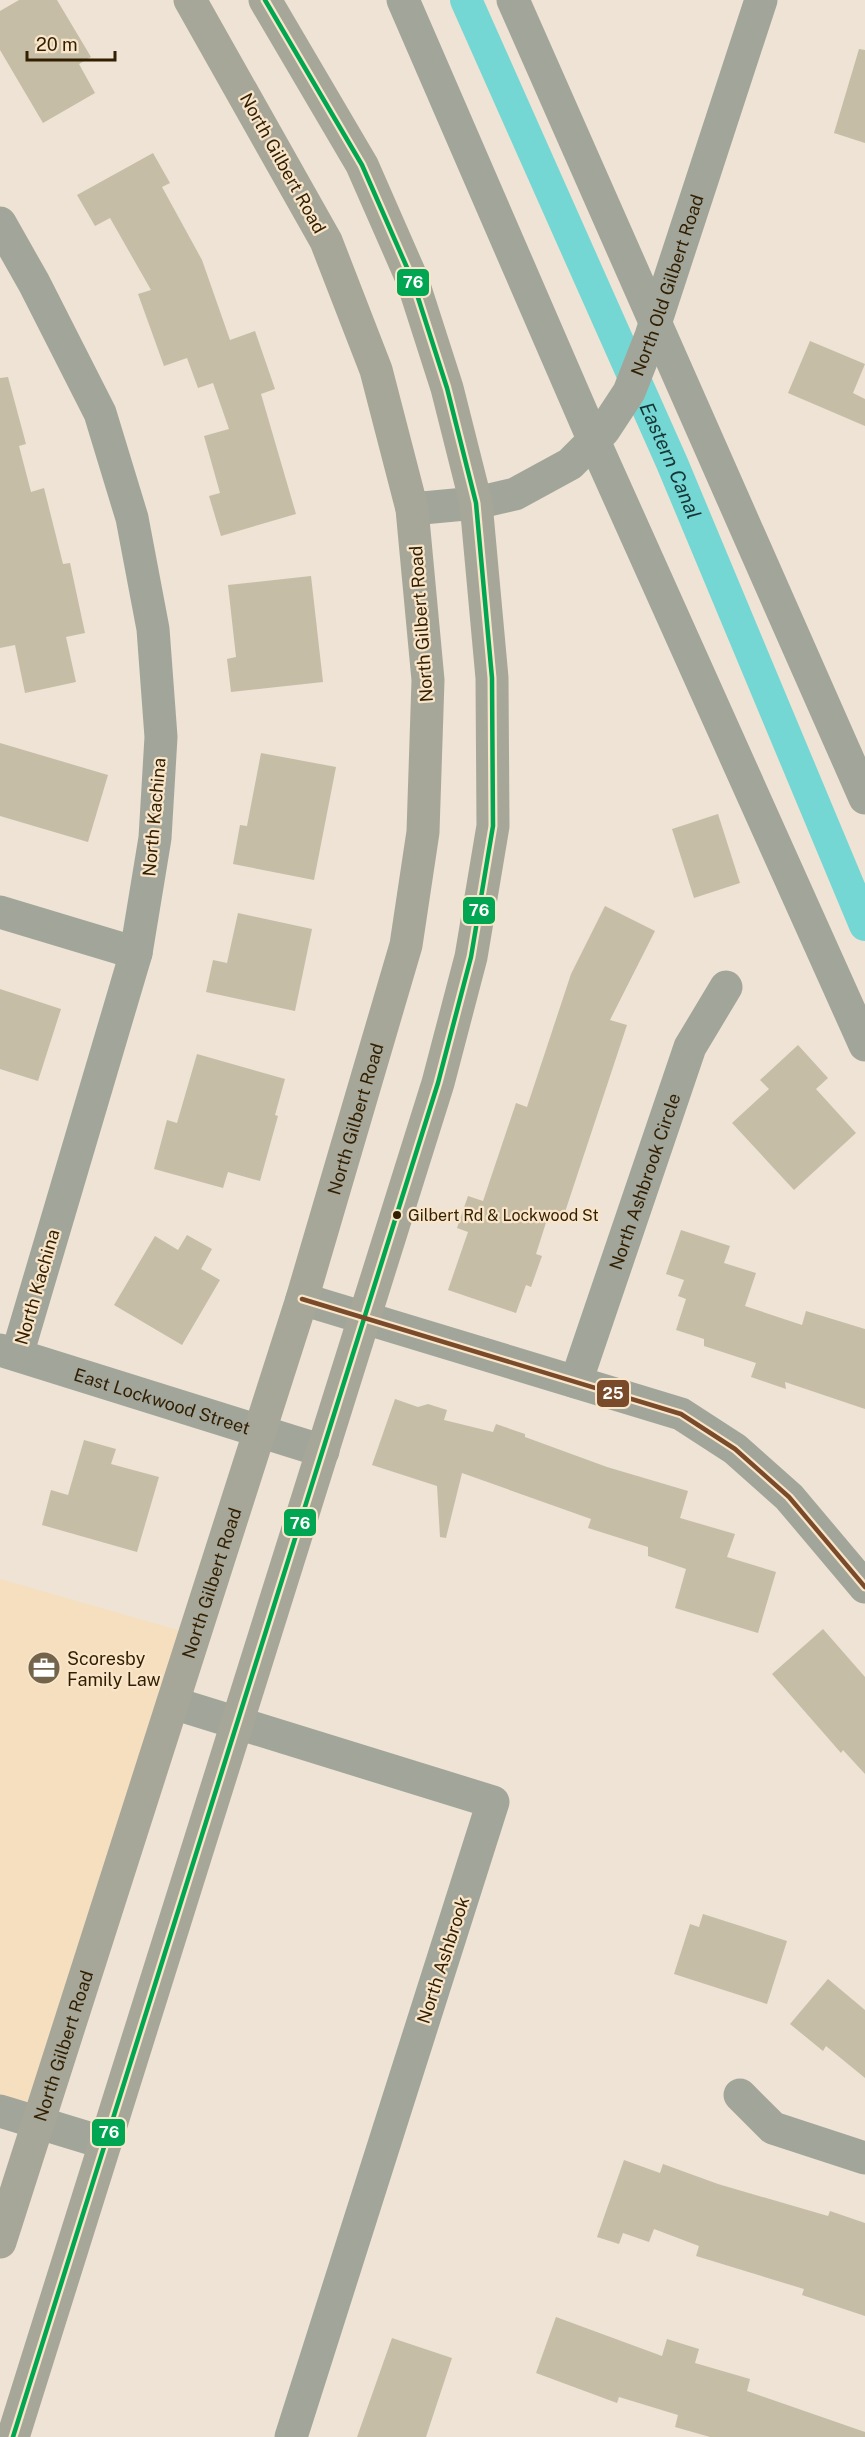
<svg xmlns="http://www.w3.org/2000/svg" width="865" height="2437" font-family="'Public Sans',sans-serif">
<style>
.built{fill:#f6dfbf}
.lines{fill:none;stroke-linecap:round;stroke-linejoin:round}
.canal{stroke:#74d7d3;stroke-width:32}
.building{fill:#c6bda6}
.minor{stroke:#a2a69a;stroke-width:33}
.major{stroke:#a6a798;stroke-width:33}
.bus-1-casing{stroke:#f9e5c9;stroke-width:9}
.bus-2-casing{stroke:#f9e5c9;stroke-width:9}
.bus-1{stroke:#00a651;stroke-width:4.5}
.bus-2{stroke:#7a4b2a;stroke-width:4.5}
.bus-dot{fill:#321f01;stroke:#f9e5c9;stroke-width:2}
.labels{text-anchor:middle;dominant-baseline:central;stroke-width:4.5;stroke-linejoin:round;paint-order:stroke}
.bus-label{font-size:16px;fill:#321f01;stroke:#f9e5c9;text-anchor:start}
.street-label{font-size:18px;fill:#321f01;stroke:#f9e5c9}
.poi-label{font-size:18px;fill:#321f01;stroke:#f9e5c9;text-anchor:start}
.water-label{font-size:20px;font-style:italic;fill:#173535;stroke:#f9e5c9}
.line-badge{stroke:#f9e5c9;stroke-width:2}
.badge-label{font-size:16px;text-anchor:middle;font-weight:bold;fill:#fff}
</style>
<rect width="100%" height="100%" fill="#eee3d4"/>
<path class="built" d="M0,1579L195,1635L37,2122L0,2111Z"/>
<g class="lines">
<path class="canal" id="s1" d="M466,0L672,463L865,925"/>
</g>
<path class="building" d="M19,0H57L91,57L79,64L95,93L43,123L0,50V11Z
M859,49L865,50V143L834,133Z
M153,153L170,183L162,187L202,260L230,340L255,331L275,389L261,394L296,514L221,536L209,496L220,493L204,436L229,429L213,383L198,388L187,358L164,366L138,294L151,290L110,218L95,226L77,195Z
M810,341L865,364L853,393L865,399V426L788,393Z
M8,377L26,444L19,446L31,492L44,488L63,564L70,563L85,633L66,637L76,682L25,693L15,645L0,648V378Z
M311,576L323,682L231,692L227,659L236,657L228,585Z
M0,743L108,775L88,842L0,816Z
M261,753L336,767L314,880L233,864L240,825L247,826Z
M718,814L740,883L694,898L672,829Z
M605,906L655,931L610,1020L627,1025L564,1215L550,1210L536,1254L542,1256L531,1287L526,1285L516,1313L448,1290L468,1232L457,1228L468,1196L483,1201L516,1103L527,1107L571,974Z
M238,913L312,929L295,1011L206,992L213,960L227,963Z
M0,989L61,1009L38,1081L0,1069Z
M798,1045L828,1078L816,1089L856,1133L794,1190L732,1123L769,1089L760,1080Z
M197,1054L285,1079L275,1115L278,1116L260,1181L228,1172L223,1188L154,1169L167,1120L177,1123Z
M681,1230L730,1246L724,1263L756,1273L745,1306L802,1325L806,1311L865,1329V1409L785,1382L786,1389L751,1377L756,1363L704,1346V1339L676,1330L686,1299L678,1296L684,1280L666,1274Z
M187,1235L212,1249L201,1269L220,1280L182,1345L114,1305L155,1236L178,1250Z
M395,1399L418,1407L428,1404L447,1410L444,1420L493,1432L496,1424L525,1434V1437L607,1467L688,1491L680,1518L735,1534L727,1557L776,1572L758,1633L675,1608L686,1569L648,1556V1547L588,1528L591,1519L462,1473L446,1538L440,1537L437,1486L372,1465Z
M84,1440L116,1449L111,1464L159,1477L137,1552L42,1525L51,1490L68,1495Z
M823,1629L865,1677V1774L843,1750L841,1753L772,1674Z
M703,1914L787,1941L767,2004L674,1974L690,1924L699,1927Z
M828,1979L865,2010V2078L826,2046L823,2051L790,2024Z
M624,2160L660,2173L663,2164L718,2184L828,2216L830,2211L865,2223V2316L802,2295L804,2289L696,2256L699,2246L654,2229L649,2242L623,2233L619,2244L597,2237Z
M556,2317L662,2356L667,2339L699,2349L695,2363L750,2379L747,2391L865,2432V2437H710L675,2427L678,2415L619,2397L617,2403L536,2373Z
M392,2338L452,2358L426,2437H357Z"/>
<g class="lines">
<g class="minor">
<path d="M403,0L594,441L865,1045"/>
<path d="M513,0L865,798"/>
<path d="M0,223L34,283L100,413L132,518L153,629L161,737L155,838L136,953L17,1355"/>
<path id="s2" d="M412,509L476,503L515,494L570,464L604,430L629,392L651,336L761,0"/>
<path d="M0,912L136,953"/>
<path d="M302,1299L681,1414L735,1449L789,1497L865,1587"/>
<path id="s3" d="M0,1350L323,1451"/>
<path id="s4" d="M576,1382L690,1047L726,987"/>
<path d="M173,1703L493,1802L291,2437"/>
<path d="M740,2095L773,2128L865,2158"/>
<path d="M0,2111L105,2143"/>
</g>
<g class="major">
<path id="s5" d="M0,2242L302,1299L406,945L423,832L428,680L412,509L376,370L326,241L190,0"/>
<path d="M13,2437L438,1083L471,957L493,826L492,678L476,503L447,388L412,279L362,165L265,0"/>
</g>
<g class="bus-1-casing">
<path id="bus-1" d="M13,2437L438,1083L471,957L493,826L492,678L476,503L447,388L412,279L362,165L265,0"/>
</g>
<g class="bus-2-casing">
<path id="bus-2" d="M302,1299L681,1414L735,1449L789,1497L865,1587"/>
</g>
<use href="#bus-1" class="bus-1"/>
<use href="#bus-2" class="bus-2"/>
</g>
<defs>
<g id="office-disc" transform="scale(1.725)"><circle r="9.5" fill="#74644b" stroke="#f9e5c9"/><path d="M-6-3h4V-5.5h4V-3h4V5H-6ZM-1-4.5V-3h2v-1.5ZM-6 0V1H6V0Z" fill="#fff"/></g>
</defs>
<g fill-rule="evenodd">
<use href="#office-disc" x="44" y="1668"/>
</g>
<circle class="bus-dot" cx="397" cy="1215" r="5"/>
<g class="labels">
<g class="bus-label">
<text x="408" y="1215">Gilbert Rd &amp; Lockwood St</text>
</g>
<g class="street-label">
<text transform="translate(283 163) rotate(61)">North Gilbert Road</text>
<text stroke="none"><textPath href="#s2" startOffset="374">North Old Gilbert Road</textPath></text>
<text transform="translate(421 624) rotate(-94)">North Gilbert Road</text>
<text transform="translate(154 817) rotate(-85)">North Kachina</text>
<text stroke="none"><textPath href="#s5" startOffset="1178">North Gilbert Road</textPath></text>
<text stroke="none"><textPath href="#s4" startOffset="212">North Ashbrook Circle</textPath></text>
<text transform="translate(37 1287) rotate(-74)">North Kachina</text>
<text stroke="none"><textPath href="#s3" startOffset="170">East Lockwood Street</textPath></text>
<text stroke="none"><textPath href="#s5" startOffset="692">North Gilbert Road</textPath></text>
<text transform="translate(443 1960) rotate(-72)">North Ashbrook</text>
<text stroke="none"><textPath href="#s5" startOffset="206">North Gilbert Road</textPath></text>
</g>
<g class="poi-label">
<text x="67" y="1658">Scoresby<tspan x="67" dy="21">Family Law</tspan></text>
</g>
<g class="water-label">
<text stroke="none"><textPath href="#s1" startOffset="504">Eastern Canal</textPath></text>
</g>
</g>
<g class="line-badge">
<rect x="396" y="268" width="34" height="29" rx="6" fill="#00a651"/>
<rect x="462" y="896" width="34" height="29" rx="6" fill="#00a651"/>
<rect x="596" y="1379" width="34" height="29" rx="6" fill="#7a4b2a"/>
<rect x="283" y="1508" width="34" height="29" rx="6" fill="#00a651"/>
<rect x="91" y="2118" width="35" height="29" rx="6" fill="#00a651"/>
</g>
<g class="badge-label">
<text x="413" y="288">76</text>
<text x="479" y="916">76</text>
<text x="613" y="1399">25</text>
<text x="300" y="1529">76</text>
<text x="109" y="2138">76</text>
</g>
<path d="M27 51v9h88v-9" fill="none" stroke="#321f01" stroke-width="3"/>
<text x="36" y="51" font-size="18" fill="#321f01" stroke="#f9e5c9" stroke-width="4.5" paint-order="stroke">20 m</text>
</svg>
